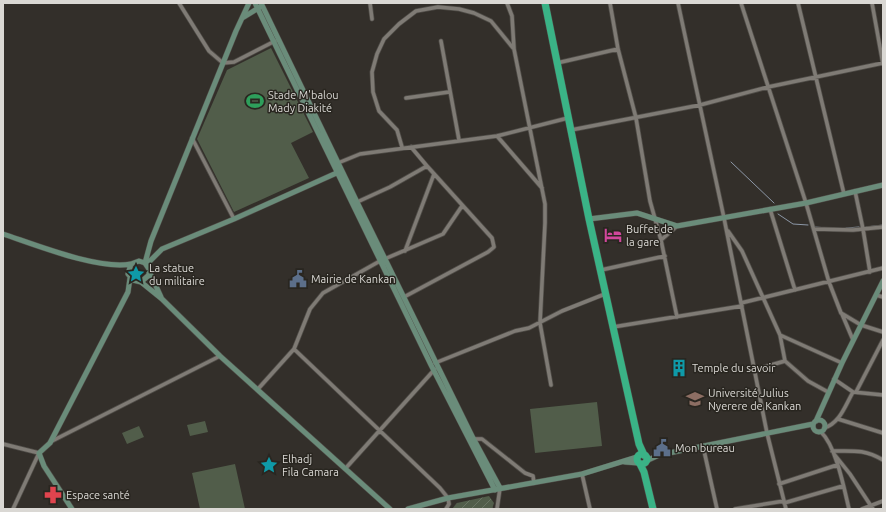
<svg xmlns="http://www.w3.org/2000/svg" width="886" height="512" font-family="Ubuntu,sans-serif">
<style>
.garden{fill:url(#garden-furrows)}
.pitch{fill:#515d4a}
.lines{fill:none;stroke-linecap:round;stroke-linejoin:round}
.stream{stroke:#8c97a6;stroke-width:1}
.street-casing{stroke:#504d48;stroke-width:5}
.secondary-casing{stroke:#504d48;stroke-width:6}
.highway-casing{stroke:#504d48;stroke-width:8}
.street{stroke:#7f7b75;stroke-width:3.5}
.secondary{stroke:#6a8c7a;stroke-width:5}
.highway{stroke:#3ab386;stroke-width:7}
.labels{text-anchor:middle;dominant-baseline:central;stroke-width:3;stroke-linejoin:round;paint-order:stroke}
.poi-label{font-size:11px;fill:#dad8d4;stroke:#292620;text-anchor:start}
</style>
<defs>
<pattern id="garden-furrows" width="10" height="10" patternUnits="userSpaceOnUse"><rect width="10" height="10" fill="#515d4a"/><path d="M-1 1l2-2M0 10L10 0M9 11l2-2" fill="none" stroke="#697463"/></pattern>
</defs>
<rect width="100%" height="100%" fill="#332f2a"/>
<path class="garden" d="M489,496L494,503L492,509H452L457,503Z"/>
<path class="pitch" d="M271,48L313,132L291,143L309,178L234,212L197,139L227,70Z
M597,402L602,446L535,453L530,409Z
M205,421L208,432L190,436L187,425Z
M139,426L144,437L127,444L122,433Z
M235,464L245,509H200L192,473Z"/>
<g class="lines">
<path class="stream" d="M731,162L774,203
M778,214L793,224L808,225
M815,227L828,228
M866,227L883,225
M846,228L859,227"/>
<g class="street-casing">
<path id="street" d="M179,3L209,51L223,63L234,62L275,41
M370,3L372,19
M507,3L512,16L514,49L545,204V223L540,323L551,385
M610,3L618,49L636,118L650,201L661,240L677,317
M678,3L724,218L767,433L786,509
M741,3L806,203L829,282L841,313L861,325L883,332
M798,3L844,194
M872,3L883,64
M441,41L459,140
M557,63L618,49
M406,98L449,92
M571,130L700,105L768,87L883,63
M497,136L542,188
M192,138L234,219
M402,147L397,130L379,111L373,92L372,72L377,54L384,39L399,24L416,11L438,7L459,9L474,13L491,21L513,48
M338,163L360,154L497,136L568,118
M855,191L863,229L870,272
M355,203L390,187L427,166
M770,209L795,290
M814,229L853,230L883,227
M728,231L742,251L780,335L842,363
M661,240L677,226
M405,251L434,174
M601,270L665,256
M876,295L883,297
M404,297L488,252L494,247L492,238L427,166L411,147
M741,303L883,268
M842,314L853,340
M613,327L742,306
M294,349L440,488L448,498L449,504L446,509
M785,361L808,381L828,392
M435,363L515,331L529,328L562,311L605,294
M754,370L785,361L780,335
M834,379L853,392L883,395
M258,389L294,349L310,309L323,293L380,261L443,234L462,206
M856,392L883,340
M838,419L883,433
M824,428C840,423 845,406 853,392
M821,432C836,446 844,488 849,509
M471,439H482L525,473L533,476L534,483
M50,442L220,356
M3,444L39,453L13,509
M703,446L717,509
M832,451C853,451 864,449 883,460
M834,454L850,474L873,509
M345,469L435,369
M582,474L590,509
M779,484L837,465
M784,503L843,486
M497,509L500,488
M735,509L784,501
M862,509L883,501"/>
</g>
<g class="secondary-casing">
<path id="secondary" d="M255,3L431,365L495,490
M261,3L357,202L473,438L500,488
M244,17L260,7
M589,219L637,213L677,226L806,203L883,185
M3,234C36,245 98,270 131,264
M145,263L139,261L131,264L128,274L133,280L141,282L149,275V269L145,263L151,241L236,31L249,3
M147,264L162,249L234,219L341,171
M149,271L161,297
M141,282L162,299L220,356L390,509
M813 426a6 6 0 1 1 12 0a6 6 0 1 1-12 0Z
M816,421L842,363L883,281
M646,461L659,455L813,424
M625,462L638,463
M72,509L44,466L39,453L50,443L128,292L130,278
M408,509L448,498L582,474L637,457"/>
</g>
<g class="highway-casing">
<path id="highway" d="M545,3L589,219L639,444L644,455
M637 459a5 5 0 1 1 10 0a5 5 0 1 1-10 0Z
M640,464L644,472L653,509"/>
</g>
<use href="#street" class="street"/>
<use href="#secondary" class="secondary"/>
<use href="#highway" class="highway"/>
</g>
<defs>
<g id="stadium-bare" transform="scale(1.38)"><path d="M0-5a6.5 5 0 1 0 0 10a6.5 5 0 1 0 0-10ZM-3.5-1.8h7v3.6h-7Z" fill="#2e9e5b" stroke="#292620" stroke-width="2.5" paint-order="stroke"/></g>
<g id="hotel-bare" transform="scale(1.38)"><path d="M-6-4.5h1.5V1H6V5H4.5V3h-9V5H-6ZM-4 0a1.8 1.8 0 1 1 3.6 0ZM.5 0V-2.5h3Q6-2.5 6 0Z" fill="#d1479c" stroke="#292620" stroke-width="2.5" paint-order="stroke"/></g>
<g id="sight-bare" transform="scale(1.38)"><path d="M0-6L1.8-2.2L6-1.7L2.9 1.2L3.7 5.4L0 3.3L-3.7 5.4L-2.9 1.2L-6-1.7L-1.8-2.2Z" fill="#0f9aa8" stroke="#292620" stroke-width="2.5" paint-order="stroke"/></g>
<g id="civic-bare" transform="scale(1.38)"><path d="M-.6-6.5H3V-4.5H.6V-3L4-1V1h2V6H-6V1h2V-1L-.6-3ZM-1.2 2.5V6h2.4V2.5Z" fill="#5c6f8a" stroke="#292620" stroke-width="2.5" paint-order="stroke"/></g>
<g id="building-bare" transform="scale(1.38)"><path d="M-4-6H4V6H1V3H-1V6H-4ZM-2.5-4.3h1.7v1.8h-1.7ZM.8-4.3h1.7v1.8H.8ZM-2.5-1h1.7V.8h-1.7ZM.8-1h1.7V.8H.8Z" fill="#0f9aa8" stroke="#292620" stroke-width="2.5" paint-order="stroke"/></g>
<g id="university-bare" transform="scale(1.38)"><path d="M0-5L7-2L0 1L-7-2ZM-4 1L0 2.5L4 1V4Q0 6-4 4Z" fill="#8d6e63" stroke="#292620" stroke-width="2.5" paint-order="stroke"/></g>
<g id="pharmacy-bare" transform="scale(1.38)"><path d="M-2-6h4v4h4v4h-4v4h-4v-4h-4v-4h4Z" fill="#e0444e" stroke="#292620" stroke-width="2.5" paint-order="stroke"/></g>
</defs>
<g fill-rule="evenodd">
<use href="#stadium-bare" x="255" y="101"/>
<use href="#hotel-bare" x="613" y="235"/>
<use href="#sight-bare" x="136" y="274"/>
<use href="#civic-bare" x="298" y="279"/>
<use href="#building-bare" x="679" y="368"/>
<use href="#university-bare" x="695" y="399"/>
<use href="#civic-bare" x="662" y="448"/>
<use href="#sight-bare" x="269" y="465"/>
<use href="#pharmacy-bare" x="53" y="495"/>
</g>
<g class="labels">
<g class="poi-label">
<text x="268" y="95">Stade M'balou<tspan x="268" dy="13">Mady Diakité</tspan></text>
<text x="626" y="229">Buffet de<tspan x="626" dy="13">la gare</tspan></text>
<text x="149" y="268">La statue<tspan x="149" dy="13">du militaire</tspan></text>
<text x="311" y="279">Mairie de Kankan</text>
<text x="692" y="368">Temple du savoir</text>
<text x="708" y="393">Université Julius<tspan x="708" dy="13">Nyerere de Kankan</tspan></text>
<text x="675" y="448">Mon bureau</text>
<text x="282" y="459">Elhadj<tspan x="282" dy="13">Fila Camara</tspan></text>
<text x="66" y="495">Espace santé</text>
</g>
</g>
<rect width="886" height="512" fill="none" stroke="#dad8d4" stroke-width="8"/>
</svg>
